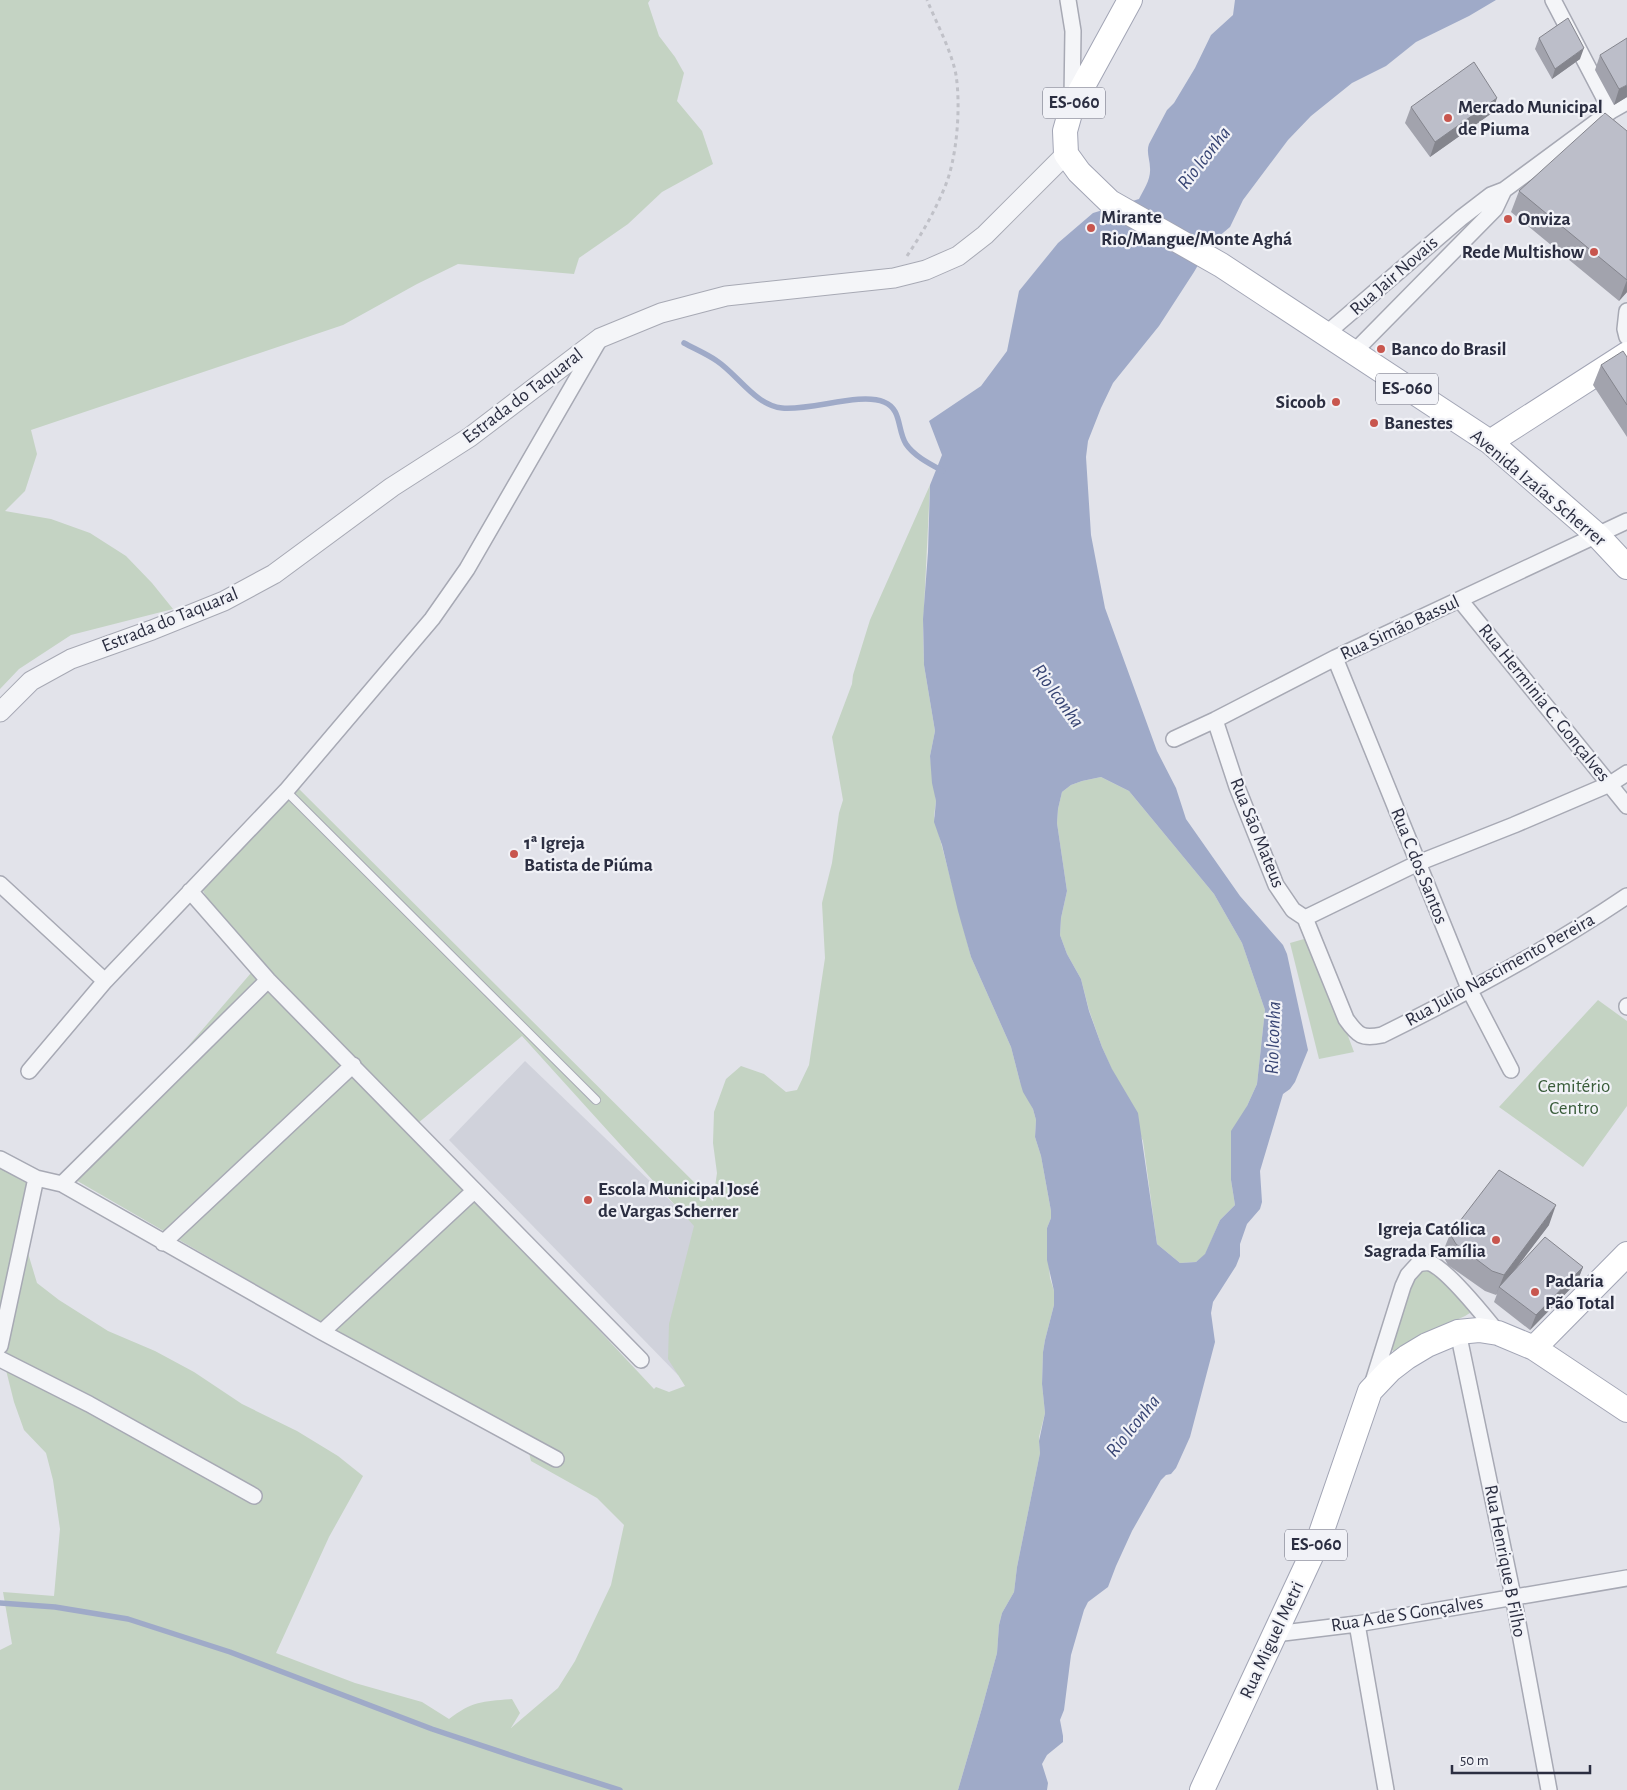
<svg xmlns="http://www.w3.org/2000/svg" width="1627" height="1790" font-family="'Alegreya Sans',sans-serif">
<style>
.built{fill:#d0d2db}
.green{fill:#c4d3c3;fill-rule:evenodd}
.water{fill:#9faac8;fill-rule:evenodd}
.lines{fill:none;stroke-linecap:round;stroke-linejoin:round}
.stream{stroke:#9faac8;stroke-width:5.5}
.service-casing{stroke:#a7a9b4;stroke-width:10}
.minor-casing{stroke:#a7a9b4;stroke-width:18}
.tertiary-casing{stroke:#a7a9b4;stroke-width:21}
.primary-casing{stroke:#a2a5b5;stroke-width:26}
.path{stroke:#c0c1c8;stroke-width:3;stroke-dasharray:4 4;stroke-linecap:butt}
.service{stroke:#f4f5f8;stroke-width:8}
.minor{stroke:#f4f5f8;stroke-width:15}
.tertiary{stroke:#f4f5f8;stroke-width:19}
.primary{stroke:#fff;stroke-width:24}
.wall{fill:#a2a3ad}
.shaded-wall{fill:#84858d}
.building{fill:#bcbec9;stroke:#84858d}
.poi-dot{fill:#c8564e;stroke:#f1f2f7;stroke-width:2}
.labels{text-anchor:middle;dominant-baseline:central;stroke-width:4.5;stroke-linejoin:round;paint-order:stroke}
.shield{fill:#f1f2f7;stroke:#666978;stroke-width:1}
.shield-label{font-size:18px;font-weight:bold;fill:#2b2e41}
.poi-label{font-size:19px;font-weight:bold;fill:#2b2e41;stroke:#f1f2f7;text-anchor:start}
.street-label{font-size:19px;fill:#2b2e41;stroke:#f1f2f7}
.park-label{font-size:19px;fill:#395c3a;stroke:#f1f2f7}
.water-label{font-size:20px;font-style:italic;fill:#374473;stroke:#f1f2f7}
</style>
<rect width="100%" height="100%" fill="#e2e3ea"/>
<path class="built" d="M525,1061L732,1260L678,1375L449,1140Z"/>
<path class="green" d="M0,0H650L648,3L659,36L675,57L684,73L677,101L702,131L713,164L662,192L628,224L579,258L574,274L458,264L417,284L343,325L31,430L37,454L25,491L5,511L51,519L90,533L126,556L152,583L173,609L71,635L19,669L0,689Z
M930,485L923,629L924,665L935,731L930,756L936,801L934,816L971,957L1011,1047L1020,1082L1033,1109L1036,1120L1035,1137L1041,1156L1051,1211V1218L1047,1228V1246L1050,1278L1054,1291V1305L1045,1340L1043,1352L1042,1384L1045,1413L1039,1437L1040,1453L1017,1567L1014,1592L1002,1613L999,1625L997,1653L982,1708L958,1790H0V1650L12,1644L3,1592L54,1596L60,1529L53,1480L46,1453L24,1430L14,1402L6,1370L7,1339L0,1322V1164L34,1184L24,1240L37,1283L59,1300L108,1331L155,1351L194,1372L242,1404L297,1431L338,1456L363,1476L329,1537L276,1653L355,1683L422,1702L449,1719C472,1701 484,1701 512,1699L520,1713L511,1728L558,1688L575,1661L611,1585L624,1525L597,1498L531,1461L526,1441L74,1179L251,973L196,879L290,780L713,1201L717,1173L713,1143L714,1112L726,1079L741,1066L764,1074L786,1092L797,1090L809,1065L825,958L822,903L832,863L839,813L843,800L832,737L852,684L853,675L870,620ZM522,1036L694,1226L669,1324L668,1359L685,1386L669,1392L656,1387L654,1389L411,1129Z
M1101,777L1129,791L1214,894L1242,943L1265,1010L1257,1084L1247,1106L1231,1180L1235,1205L1220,1220L1205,1255L1196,1262L1180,1263L1157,1244L1143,1141L1102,1047L1089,1010L1081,979L1067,954L1060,935L1061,918L1067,891L1057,823L1058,809L1062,792L1071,785L1082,781Z
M1311,937L1354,1052L1319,1059L1290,943Z
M1598,1000L1627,1021V1106L1583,1167L1499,1107Z
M1430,1269L1472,1309L1470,1313L1465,1316L1441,1327L1395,1352L1391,1349L1413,1278L1421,1270Z"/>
<path class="water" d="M1235,0H1496L1469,16L1416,42L1386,66L1352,83L1311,116L1288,140L1243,200L1230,227L1211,243L1194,272L1159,326L1113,383L1101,408L1088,441L1086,457L1091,535L1105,608L1157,751L1176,788L1186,819L1240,896L1283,945L1287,954L1308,1050L1295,1082L1290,1089L1283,1094L1260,1171L1262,1202L1260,1209L1247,1224L1240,1244V1256L1236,1266L1213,1302L1211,1313L1215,1342L1190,1437L1176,1468L1171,1474L1166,1475L1161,1480L1132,1531L1116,1566L1108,1587L1088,1602L1084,1610L1071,1655L1064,1710L1060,1720L1063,1736V1742L1047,1755L1042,1764L1048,1783L1047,1790H958L982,1708L997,1653L999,1625L1002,1613L1014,1592L1017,1567L1040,1453L1039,1441L1045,1413L1042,1384L1043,1352L1045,1340L1054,1305V1291L1047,1260V1228L1051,1218V1211L1041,1156L1035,1137L1036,1120L1033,1109L1023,1092L1020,1082L1011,1047L971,957L958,911L942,845L934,822L936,801L932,783L930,756L935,731L924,665L923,619L928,552L930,485L942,455L929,421L981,386L1007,351L1019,291L1058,243L1093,213L1139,199C1144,189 1151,179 1150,168C1150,160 1146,152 1149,144L1167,110L1174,103L1195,68L1211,35L1233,15ZM1101,777L1129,791L1214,894L1242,943L1265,1010L1257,1084L1247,1106L1231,1131V1180L1235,1205L1220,1220L1205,1254L1196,1262L1180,1263L1157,1244L1138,1113L1112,1069L1102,1047L1089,1011L1081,979L1067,954L1060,935L1061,918L1067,891L1057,823L1058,809L1062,792L1071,785L1082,781Z"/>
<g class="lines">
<path class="stream" d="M684,343C695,349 707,354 717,361C738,375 755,405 782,408C811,411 860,392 884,402C902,409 897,430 906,444C914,456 930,464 943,471
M0,1603L55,1607L128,1619L230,1652L432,1729L528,1761L620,1790"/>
<g class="service-casing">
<path id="service" d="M286,791L596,1100"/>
</g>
<g class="minor-casing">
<path id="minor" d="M1068,0L1073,31L1072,99
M1553,0L1611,111
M1627,311L1625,329L1627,337
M1327,333L1461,218L1491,195L1504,190L1611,111L1627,102
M1353,353L1495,209L1504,190
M1460,600L1627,806
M1335,658L1470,991L1511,1070
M1215,720L1237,787L1276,885L1293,910L1305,918L1346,1019C1358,1036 1362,1039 1382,1035C1467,993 1549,949 1627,896
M1174,739L1215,720L1335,658L1627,521
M0,884L105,981
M190,891L268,980L641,1360
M1305,918L1418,863L1514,825L1610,784L1627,773
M1627,1007V1006
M29,1071L105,981L286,791L432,619L467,569L598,342
M0,1159L36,1178L62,1184L322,1332L556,1459
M62,1184L268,980
M163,1243L353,1065
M322,1332L474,1191
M1458,1332L1513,1596L1549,1790
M0,1346L36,1178
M0,1359L89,1404L254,1496
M1372,1385L1403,1286L1408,1275L1418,1264C1422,1263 1426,1262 1430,1263C1447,1269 1486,1318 1498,1333
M1357,1624L1386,1790
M1275,1634L1357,1624L1627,1578"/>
</g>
<g class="tertiary-casing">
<path id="tertiary" d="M0,712L31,681L71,659L152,630L224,601L274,574L392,487L470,437L600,338L661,313L726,296L894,278L926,270L958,256L985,235L1066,154"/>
</g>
<g class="primary-casing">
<path id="primary" d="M1130,0L1072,106L1065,131L1066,154L1079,172L1110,202L1221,265L1490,442L1597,535L1627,567
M1490,442L1627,354
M1534,1348L1627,1254
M1202,1790L1319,1539L1370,1391L1390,1370L1407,1357L1427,1345L1458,1332L1479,1330L1498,1333L1534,1348L1627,1410"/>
</g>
<path class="path" d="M907,256C921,235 934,213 944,189C957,160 961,107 956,75C952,52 936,22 927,0"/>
<use href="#service" class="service"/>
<use href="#minor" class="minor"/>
<use href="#tertiary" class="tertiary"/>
<use href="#primary" class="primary"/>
</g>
<path class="wall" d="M1539,38L1580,59L1552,79L1535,49Z
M1600,55L1627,97L1614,105L1595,70Z
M1411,107L1492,113L1430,157L1405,123Z
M1627,131V292L1619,301L1511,212L1519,191Z
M1627,357V437L1593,385L1601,365Z
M1549,1225L1517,1267H1583L1577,1282L1530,1330L1494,1302L1497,1294L1496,1295L1485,1291L1448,1265L1442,1254L1450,1234Z"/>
<path class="shaded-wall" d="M1584,48L1580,59L1552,79L1555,69Z
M1627,85V97L1614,105L1619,89Z
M1497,98L1492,113L1430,157L1435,142Z
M1627,280V292L1619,301Z
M1556,1205L1549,1225L1501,1288L1499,1287L1496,1295L1504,1275Z
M1583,1267L1577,1282L1530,1330L1536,1315Z"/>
<path class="building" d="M1568,18L1584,48L1555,69L1539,38Z
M1627,38V85L1619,89L1600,55Z
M1474,62L1497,98L1435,142L1411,107Z
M1605,113L1627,131V280L1519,191Z
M1623,351L1627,357V405L1601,365Z
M1499,1170L1556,1205L1504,1275L1492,1271L1456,1244L1450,1234Z
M1545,1237L1583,1267L1536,1315L1499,1287Z"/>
<g class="poi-dot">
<circle cx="1448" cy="118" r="5"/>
<circle cx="1508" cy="219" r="5"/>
<circle cx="1091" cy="228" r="5"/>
<circle cx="1594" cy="252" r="5"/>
<circle cx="1381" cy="349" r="5"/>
<circle cx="1336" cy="402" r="5"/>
<circle cx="1374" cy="423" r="5"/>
<circle cx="514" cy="854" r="5"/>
<circle cx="588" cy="1200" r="5"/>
<circle cx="1496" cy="1240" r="5"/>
<circle cx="1535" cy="1292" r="5"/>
</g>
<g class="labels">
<g class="shield">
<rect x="1043" y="87.5" width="62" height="31" rx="4"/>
<rect x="1376" y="373.5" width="62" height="31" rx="4"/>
<rect x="1285" y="1529.5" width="62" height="31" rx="4"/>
</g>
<g class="shield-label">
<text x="1074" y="103">ES-060</text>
<text x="1407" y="389">ES-060</text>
<text x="1316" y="1545">ES-060</text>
</g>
<g class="poi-label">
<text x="1458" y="107">Mercado Municipal<tspan x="1458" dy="22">de Piuma</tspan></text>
<text x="1101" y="217">Mirante<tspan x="1101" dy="22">Rio/Mangue/Monte Aghá</tspan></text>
<text x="1518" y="219">Onviza</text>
<text x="1584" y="252" text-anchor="end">Rede Multishow</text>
<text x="1391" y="349">Banco do Brasil</text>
<text x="1326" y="402" text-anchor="end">Sicoob</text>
<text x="1384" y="423">Banestes</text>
<text x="524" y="843">1ª Igreja<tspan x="524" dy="22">Batista de Piúma</tspan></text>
<text x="598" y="1189">Escola Municipal José<tspan x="598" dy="22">de Vargas Scherrer</tspan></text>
<text x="1486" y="1229" text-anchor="end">Igreja Católica<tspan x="1486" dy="22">Sagrada Família</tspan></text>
<text x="1545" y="1281">Padaria<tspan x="1545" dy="22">Pão Total</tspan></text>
</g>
<g class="street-label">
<text transform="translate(1394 276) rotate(-41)">Rua Jair Novais</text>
<text transform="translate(523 396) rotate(-37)">Estrada do Taquaral</text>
<text transform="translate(1538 488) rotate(40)">Avenida Izaías Scherrer</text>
<text transform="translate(170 620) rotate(-22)">Estrada do Taquaral</text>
<text transform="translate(1400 628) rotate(-25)">Rua Simão Bassul</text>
<text transform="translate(1544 703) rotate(51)">Rua Herminia C. Gonçalves</text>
<text transform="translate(1257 833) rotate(68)">Rua São Mateus</text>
<text transform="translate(1419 866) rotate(68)">Rua C dos Santos</text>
<text transform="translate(1500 970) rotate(-29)">Rua Julio Nascimento Pereira</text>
<text transform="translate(1505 1561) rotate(79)">Rua Henrique B Filho</text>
<text transform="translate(1407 1614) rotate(-9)">Rua A de S Gonçalves</text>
<text transform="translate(1272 1640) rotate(-65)">Rua Miguel Metri</text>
</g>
<g class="park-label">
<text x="1574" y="1086">Cemitério<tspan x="1574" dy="22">Centro</tspan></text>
</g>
<g class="water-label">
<text transform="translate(1204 158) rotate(-52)">Rio Iconha</text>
<text transform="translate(1058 696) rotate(54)">Rio Iconha</text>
<text transform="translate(1273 1038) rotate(-88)">Rio Iconha</text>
<text transform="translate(1133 1426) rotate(-51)">Rio Iconha</text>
</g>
</g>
<path d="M1452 1765v8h138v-8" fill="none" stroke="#2b2e41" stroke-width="2.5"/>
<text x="1460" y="1765" font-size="15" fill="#2b2e41" stroke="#f1f2f7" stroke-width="4" paint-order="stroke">50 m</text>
</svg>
